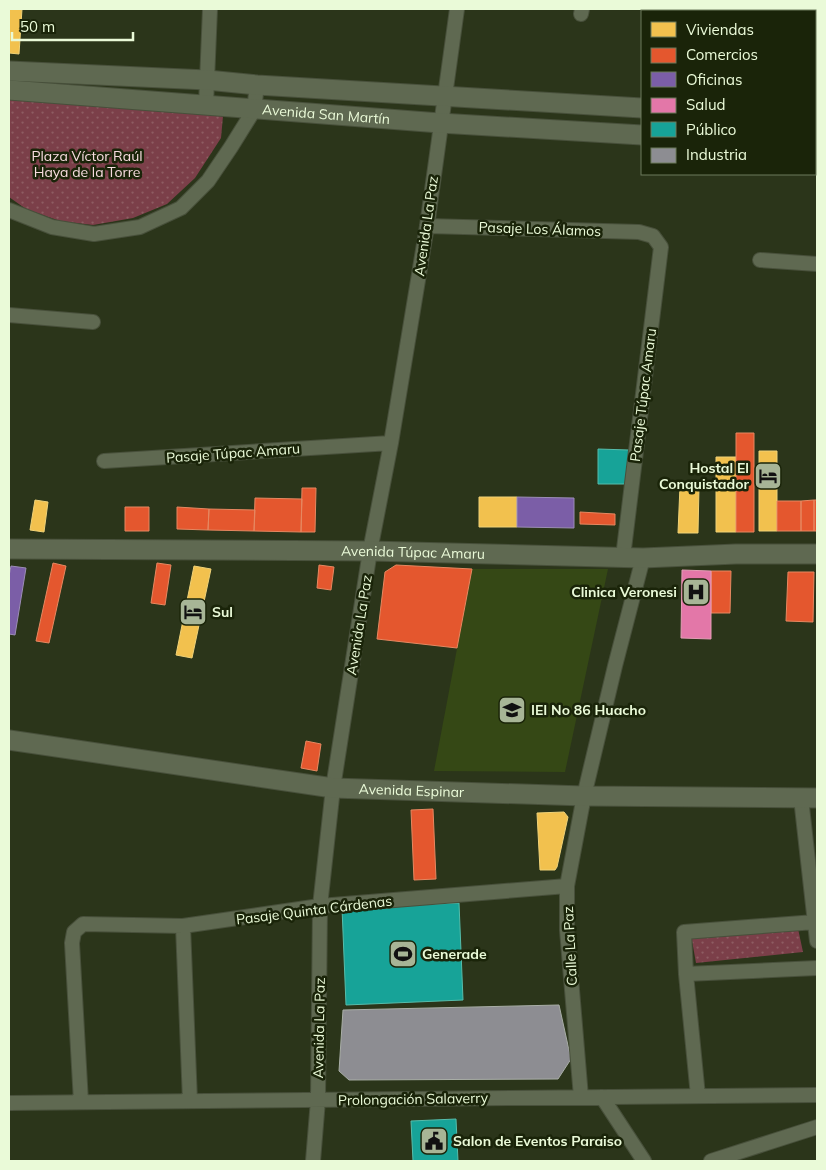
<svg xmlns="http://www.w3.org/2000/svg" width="826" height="1170" font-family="Mulish,sans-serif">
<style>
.built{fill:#354815}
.grass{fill:url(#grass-dots)}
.homes{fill:#f2c14e;stroke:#f0d277}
.shops{fill:#e4572e;stroke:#e68861}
.offices{fill:#7b5ea7;stroke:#9c8db6}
.health{fill:#e377a8;stroke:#e59eb6}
.public{fill:#17a398;stroke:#56bdab}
.industry{fill:#8d8d92;stroke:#a9aea7}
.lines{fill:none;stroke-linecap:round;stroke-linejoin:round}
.street-casing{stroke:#48503b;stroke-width:16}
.secondary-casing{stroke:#48503b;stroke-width:21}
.street{stroke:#5f6951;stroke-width:14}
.secondary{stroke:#5f6951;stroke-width:19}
.labels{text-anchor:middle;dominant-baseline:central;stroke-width:5;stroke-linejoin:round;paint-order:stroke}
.street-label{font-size:14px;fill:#eafad8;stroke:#1a2409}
.park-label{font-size:14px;fill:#f8dce0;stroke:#1a2409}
.poi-label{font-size:14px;font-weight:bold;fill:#eafad8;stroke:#1a2409;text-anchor:start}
</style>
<defs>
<pattern id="grass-dots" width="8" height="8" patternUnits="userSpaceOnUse" patternTransform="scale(1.25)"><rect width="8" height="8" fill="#7b3f49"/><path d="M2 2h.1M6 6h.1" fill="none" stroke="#8e5c62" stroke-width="1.8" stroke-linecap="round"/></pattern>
</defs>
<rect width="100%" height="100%" fill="#2b351a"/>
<path class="built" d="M472,569H608L565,772L434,771Z"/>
<path class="grass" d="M9,99L223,116L221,138L195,178L167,204L133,218L93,225L60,221L26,209L9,197Z
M797,924L803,952L696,963L691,935Z"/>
<path class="homes" d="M9,9H22L19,54L9,53Z
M759,451H777V531H759Z
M716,457H736V532H716Z
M680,486L699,487L698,533H678Z
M479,497H517V527H479Z
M35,500L48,502L44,532L30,530Z
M194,566L211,569L192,658L176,655Z
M564,812L568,817L557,867L555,870H540L537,813Z"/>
<path class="shops" d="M736,433H754V532H736Z
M302,488H316L315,532H301Z
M255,498L302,499L301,532L254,531Z
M814,500V531H801V501Z
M814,500H817V531H814Z
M777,501H801V531H777Z
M125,507H149V531H125Z
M177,507L209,509L208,530L177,529Z
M209,509L255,510L254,531L208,530Z
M580,512L615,514V525L580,524Z
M53,563L66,566L49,643L36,641Z
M157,563L171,565L165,605L151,603Z
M319,565L334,567L331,590L317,588Z
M396,565L472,569L457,648L377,639L385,572Z
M711,571H731L730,613H711Z
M788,572H814L813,622L786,621Z
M306,741L321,744L317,771L301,768Z
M433,809L436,879L414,880L411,810Z"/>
<path class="offices" d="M517,497L574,498V528L517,527Z
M11,566L26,568L15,635L9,634V576Z"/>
<path class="health" d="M682,570L711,571V639L681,638Z"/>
<path class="public" d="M598,449L629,450L627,484H598Z
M459,903L463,1000L346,1005L342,908Z
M456,1119L458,1161H413L411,1121Z"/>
<path class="industry" d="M559,1005L571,1059L558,1079L349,1080L339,1071L343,1010Z"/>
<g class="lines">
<g class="street-casing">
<path id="street" d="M581,14L582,9
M206,105L210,9
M9,210L52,227L94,234L140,227L181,208L208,181L231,147L254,110L257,85
M427,226L639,232L653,236L661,247L623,557
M760,260L817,264
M9,315L93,322
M104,461L391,443
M801,798L817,941
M183,926L190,1101
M686,974L817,968
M698,1096L686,974L684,932L815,922
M581,1097L567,930V886L584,796L615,666L643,558
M602,1097L644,1161
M81,1102L72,943L74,932L83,924L183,926L320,906L567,886
M9,1103L817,1095
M313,1161L318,1100L320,906L333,788L370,551L391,443L427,226L457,9
M711,1161L817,1127"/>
</g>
<g class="secondary-casing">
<g id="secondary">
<path d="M9,71L207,80L257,85L642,108"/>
<path id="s1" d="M9,90L440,123L642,135"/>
<path d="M815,128H817"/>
<path id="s2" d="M9,549L370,551L643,558L736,554H817"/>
<path id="s3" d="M9,740L333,788L584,796L817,798"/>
</g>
</g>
<use href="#street" class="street"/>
<use href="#secondary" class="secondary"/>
</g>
<defs>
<g id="hotel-square" transform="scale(1.4375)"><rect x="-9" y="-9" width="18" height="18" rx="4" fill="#a7b596" stroke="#1a2409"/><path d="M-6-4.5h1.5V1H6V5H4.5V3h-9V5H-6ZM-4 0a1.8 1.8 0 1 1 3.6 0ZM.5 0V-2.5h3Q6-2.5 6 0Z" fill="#111"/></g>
<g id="hospital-square" transform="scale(1.4375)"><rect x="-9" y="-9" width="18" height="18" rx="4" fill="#a7b596" stroke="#1a2409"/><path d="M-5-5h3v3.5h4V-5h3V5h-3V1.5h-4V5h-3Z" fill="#111"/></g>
<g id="school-square" transform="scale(1.4375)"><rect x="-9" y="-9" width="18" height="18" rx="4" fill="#a7b596" stroke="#1a2409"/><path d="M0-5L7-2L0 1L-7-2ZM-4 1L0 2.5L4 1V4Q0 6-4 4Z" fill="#111"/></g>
<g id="stadium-square" transform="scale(1.4375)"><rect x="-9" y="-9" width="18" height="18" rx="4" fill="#a7b596" stroke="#1a2409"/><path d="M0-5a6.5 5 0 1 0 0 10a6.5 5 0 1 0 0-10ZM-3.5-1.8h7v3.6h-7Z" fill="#111"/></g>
<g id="civic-square" transform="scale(1.4375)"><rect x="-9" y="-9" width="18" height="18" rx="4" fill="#a7b596" stroke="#1a2409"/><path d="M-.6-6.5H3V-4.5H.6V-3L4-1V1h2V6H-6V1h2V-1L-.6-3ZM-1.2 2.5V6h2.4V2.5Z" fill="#111"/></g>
</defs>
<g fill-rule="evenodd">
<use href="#hotel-square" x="768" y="476"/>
<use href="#hospital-square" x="696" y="592"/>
<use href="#hotel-square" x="193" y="612"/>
<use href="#school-square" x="512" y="710"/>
<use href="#stadium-square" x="403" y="954"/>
<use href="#civic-square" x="434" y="1141"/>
</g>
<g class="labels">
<g class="street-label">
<text stroke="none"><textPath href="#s1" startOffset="318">Avenida San Martín</textPath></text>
<text transform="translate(426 226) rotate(-82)">Avenida La Paz</text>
<text transform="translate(540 229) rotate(2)">Pasaje Los Álamos</text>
<text transform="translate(643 395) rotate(-83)">Pasaje Túpac Amaru</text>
<text transform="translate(233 453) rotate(-4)">Pasaje Túpac Amaru</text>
<text stroke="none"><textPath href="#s2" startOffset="404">Avenida Túpac Amaru</textPath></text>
<text transform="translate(359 625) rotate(-81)">Avenida La Paz</text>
<text stroke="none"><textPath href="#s3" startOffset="406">Avenida Espinar</textPath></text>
<text transform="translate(314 910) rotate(-7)">Pasaje Quinta Cárdenas</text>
<text transform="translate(570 946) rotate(-93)">Calle La Paz</text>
<text transform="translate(319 1028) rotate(-89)">Avenida La Paz</text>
<text transform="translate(413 1099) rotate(-1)">Prolongación Salaverry</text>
</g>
<g class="park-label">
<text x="87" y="156">Plaza Víctor Raúl<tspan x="87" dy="16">Haya de la Torre</tspan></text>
</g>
<g class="poi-label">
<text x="749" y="468" text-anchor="end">Hostal El<tspan x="749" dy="16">Conquistador</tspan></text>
<text x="677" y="592" text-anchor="end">Clinica Veronesi</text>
<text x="212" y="612">Sul</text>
<text x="531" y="710">IEI No 86 Huacho</text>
<text x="422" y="954">Generade</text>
<text x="453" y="1141">Salon de Eventos Paraiso</text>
</g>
</g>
<rect width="826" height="1170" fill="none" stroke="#eafad8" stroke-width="20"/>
<rect x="641" y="10" width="175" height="165" fill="#1a2409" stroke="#6d7a5c"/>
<rect x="651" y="22" width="25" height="15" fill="#f2c14e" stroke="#6d7a5c"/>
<text x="686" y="35" font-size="15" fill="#eafad8">Viviendas</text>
<rect x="651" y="48" width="25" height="15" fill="#e4572e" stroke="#6d7a5c"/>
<text x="686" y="60" font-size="15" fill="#eafad8">Comercios</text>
<rect x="651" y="72" width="25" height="15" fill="#7b5ea7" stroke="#6d7a5c"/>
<text x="686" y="85" font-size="15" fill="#eafad8">Oficinas</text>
<rect x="651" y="98" width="25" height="15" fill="#e377a8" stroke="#6d7a5c"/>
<text x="686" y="110" font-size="15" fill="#eafad8">Salud</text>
<rect x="651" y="122" width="25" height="15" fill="#17a398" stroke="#6d7a5c"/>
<text x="686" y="135" font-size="15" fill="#eafad8">Público</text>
<rect x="651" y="148" width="25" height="15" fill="#8d8d92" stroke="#6d7a5c"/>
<text x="686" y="160" font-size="15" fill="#eafad8">Industria</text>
<path d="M12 32v8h121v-8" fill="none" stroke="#eafad8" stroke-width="2.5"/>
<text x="20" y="32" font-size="15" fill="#eafad8" stroke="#1a2409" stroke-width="4" paint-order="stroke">50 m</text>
</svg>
